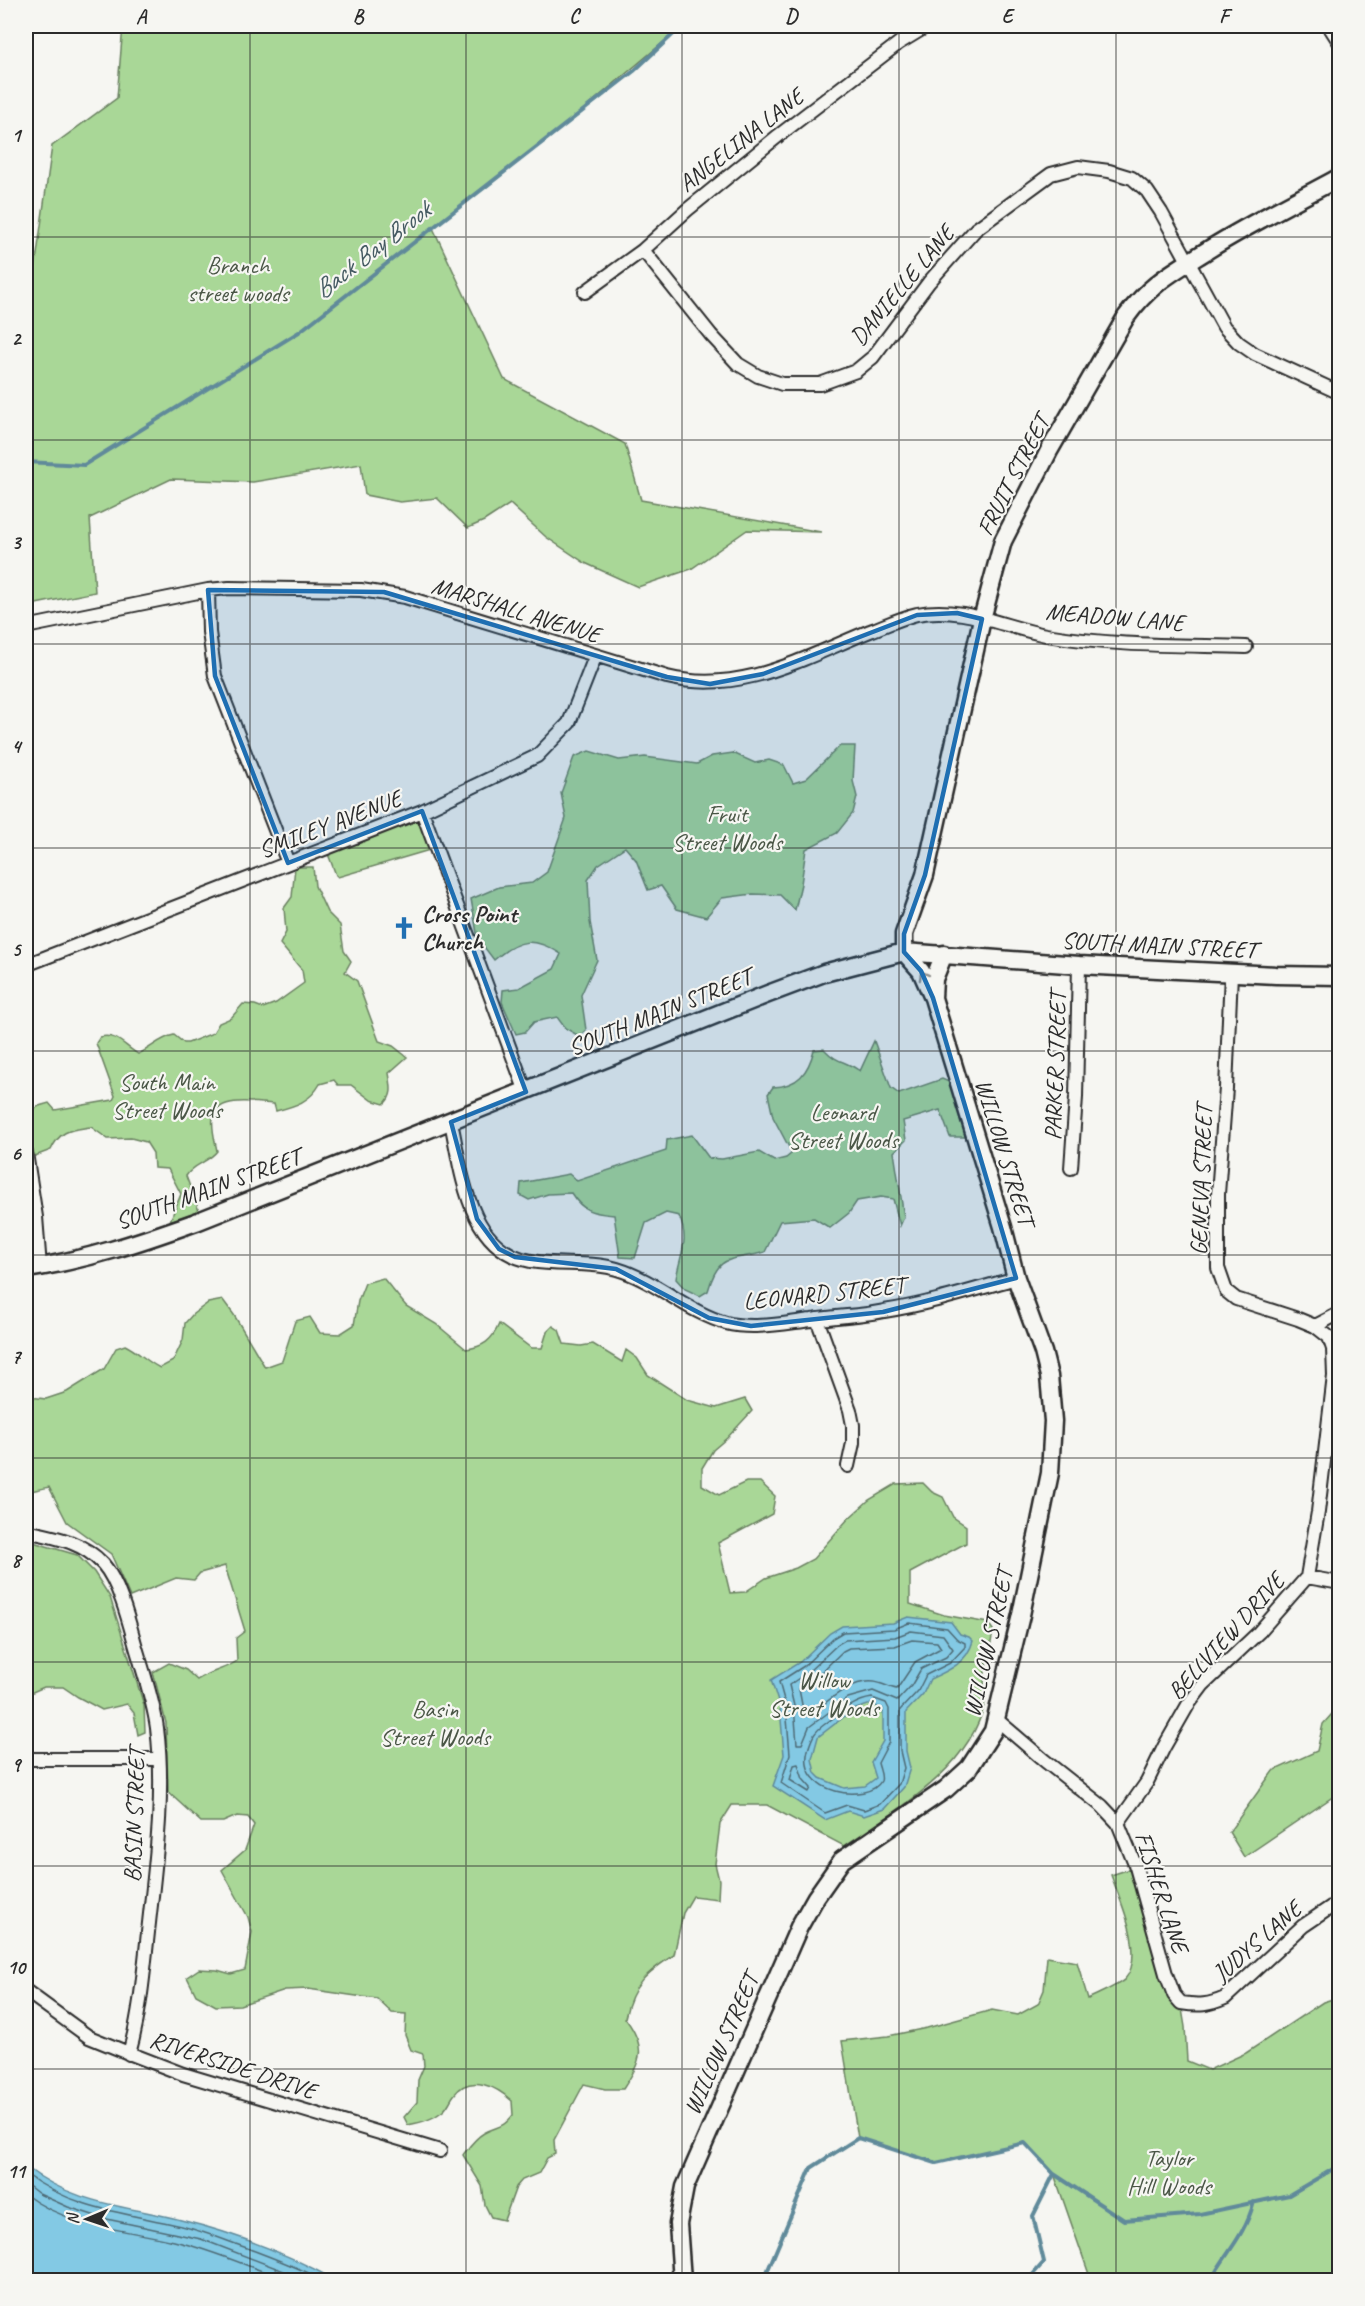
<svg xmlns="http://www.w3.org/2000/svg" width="1365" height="2306" font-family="Caveat,sans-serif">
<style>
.green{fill:#a9d797;stroke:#6a8161;stroke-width:1.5}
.water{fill:#83c9e4;stroke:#608a9a;stroke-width:1.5;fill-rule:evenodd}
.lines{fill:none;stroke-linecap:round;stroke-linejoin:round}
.shore{stroke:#4e6a75;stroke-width:1.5}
.stream{stroke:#608a9a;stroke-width:4}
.street-casing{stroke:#2b2b2b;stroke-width:16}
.secondary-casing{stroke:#2b2b2b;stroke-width:21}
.street{stroke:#f6f6f2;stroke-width:12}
.secondary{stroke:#f6f6f2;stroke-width:16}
.oneway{stroke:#90908e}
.marked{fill:#1f6fb2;fill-opacity:0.2;stroke:#1f6fb2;stroke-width:4.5;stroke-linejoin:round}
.grid{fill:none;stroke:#2b2b2b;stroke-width:1.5;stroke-opacity:0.55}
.labels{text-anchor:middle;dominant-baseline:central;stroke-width:4.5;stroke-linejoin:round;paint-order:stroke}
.street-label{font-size:24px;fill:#2b2b2b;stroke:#f6f6f2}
.park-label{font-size:24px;fill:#4a5646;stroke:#f6f6f2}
.poi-label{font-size:24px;font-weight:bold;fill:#2b2b2b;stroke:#f6f6f2;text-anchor:start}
.water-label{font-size:26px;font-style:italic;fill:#455a62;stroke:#f6f6f2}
.neatline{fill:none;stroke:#2b2b2b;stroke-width:2}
.grid-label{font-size:20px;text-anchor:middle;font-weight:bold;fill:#2b2b2b}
</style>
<rect width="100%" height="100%" fill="#f6f6f2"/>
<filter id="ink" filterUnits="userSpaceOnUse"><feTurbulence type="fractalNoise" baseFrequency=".0167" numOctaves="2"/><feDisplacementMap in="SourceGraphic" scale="12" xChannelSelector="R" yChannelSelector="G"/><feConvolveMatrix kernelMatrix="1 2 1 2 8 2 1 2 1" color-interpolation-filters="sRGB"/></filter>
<g filter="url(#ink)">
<path class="green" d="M123,26H690L672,35L553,135L433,228L504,379L625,444L641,500L821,532L747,530L691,569L638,587L585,563L546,537L510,504L484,521L468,528L437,498L400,502L365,495L361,464L253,482L171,479L90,518L95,592L26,606V334L52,146L117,98Z
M840,746H855L853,781L857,797L853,813L837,833L806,849L801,884L795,910L780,895L753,894L722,898L706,917L677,909L661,886L648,890L636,860L625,847L598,865L588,880L590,922L597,960L581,995L586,1030L579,1036L565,1028L557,1017L534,1022L525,1032L516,1034L502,1002L503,990L519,988L554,969L561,954C534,936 518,939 494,960L478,939L471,899L499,887L532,883L547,872L566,818L561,793L574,757L589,751L619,760L645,757L697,764L712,756L733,753L755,763L769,760L784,765L793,783L806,779Z
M413,817L420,819L433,849L338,877L336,875L328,854Z
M295,867H313L315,886L327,912L340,925L344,951L351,961L345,972L357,981L379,1041L393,1046L407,1057L389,1073C391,1086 394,1095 384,1104L371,1100L351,1085H338L334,1080L320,1084C310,1102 295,1106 276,1111L274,1104C258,1103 219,1095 213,1117C211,1128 215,1140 217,1151C209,1162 193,1164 186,1176L199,1211L170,1221L181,1194L168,1169L154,1168L153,1153L146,1142L131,1138L108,1139L91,1127C70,1130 60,1130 51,1150L35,1156C28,1142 24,1130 27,1115L39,1106L49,1103L55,1110L113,1100L115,1096L96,1043L100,1037C117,1033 124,1046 138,1054C151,1048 160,1038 174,1035L184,1043H188L213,1033L219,1023L231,1018L243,1004L255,1005L263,1008L276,1003L304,983L302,970L280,944L286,932L284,908L292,897Z
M874,1041L891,1088L899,1094L942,1079L949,1082L966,1137H950L940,1110L903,1121L906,1140L894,1152L904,1217L900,1226L893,1199L881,1197L857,1201L849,1213L830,1228L814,1218L780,1221L765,1252C732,1262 719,1251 708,1291L700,1296L685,1289L676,1279C680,1254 690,1241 679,1216L666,1213L646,1223L635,1258L620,1257L614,1215C593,1213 583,1212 571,1193L548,1194L529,1200L520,1195L521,1183L569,1174L577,1181L666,1151L667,1140L692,1135L709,1158L722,1159L759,1152L774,1161L786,1158L792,1153L773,1117L768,1094L773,1087C798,1086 808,1073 814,1050L824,1049C838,1064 845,1060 860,1071Z
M383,1278L406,1306L436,1324L466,1349C483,1347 492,1341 499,1324L531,1348H542L547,1332L553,1326L559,1330L564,1344L581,1346L593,1344L622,1362L626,1350L637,1358L648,1375L687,1400L716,1408L745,1399L752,1411L727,1438L713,1450L702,1468V1485L719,1495L746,1482H760L775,1496L772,1514L718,1543L730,1593L745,1592L766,1578L796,1568L813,1559L848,1519L869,1500L896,1484L923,1483L932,1492L943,1497L953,1517L966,1526V1543L910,1573V1604L944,1615L988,1623L993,1630C991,1647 986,1663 984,1679C984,1687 987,1695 985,1702C970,1769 897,1810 844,1846L767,1805H732L720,1824L715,1864L719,1880L718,1899L693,1896L683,1913L674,1955C646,1973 632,1985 625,2018C647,2047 642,2060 623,2089H605L584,2084L554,2140L555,2154L547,2158L539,2173L522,2180L516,2187L504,2220L491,2217L485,2205L482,2186L463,2155C469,2147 475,2138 484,2133C498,2125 501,2130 513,2115L512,2101C497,2087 470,2073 454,2095C450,2100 449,2106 443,2111C432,2120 422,2122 408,2125L404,2117L417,2102L418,2080L424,2066L423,2054L411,2050L405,2035L406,2014L392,2013L377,1999L308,1989L285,1990L240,2005L216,2006L196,1995L187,1977L199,1969L217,1970L231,1974L245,1970L252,1932L248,1917L222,1870L245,1850L254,1825L248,1817L237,1816L223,1822H201L168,1792L166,1723L153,1672L169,1663L186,1670L197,1680C210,1671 224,1670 237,1661L236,1638L245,1631L225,1566L200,1573L194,1580L176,1578L130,1597L111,1554L67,1522L49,1487L26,1492V1379L30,1397L46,1399L67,1392L104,1369L116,1348L125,1345C139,1352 146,1361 160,1368L173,1361L183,1340L185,1323L193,1314L208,1303L223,1300L234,1315L265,1367L282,1361L295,1321L310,1317L320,1333L340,1334L354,1325L358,1301L365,1283Z
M26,1540L77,1555L94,1572L110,1597L144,1705L145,1732L138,1735L134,1713L127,1704L102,1710L78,1697L63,1687H44L28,1694L26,1688Z
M1339,1706L1340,1789L1337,1794L1244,1857L1229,1832L1273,1771L1317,1751L1323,1724Z
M1136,1867L1181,2003L1185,2027L1187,2061L1209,2070L1246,2053L1323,2002L1339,1997V2280H1091L1054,2174L1025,2143L936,2163L858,2138L842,2041L888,2036L927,2028L992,2010L1018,2015L1038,2004L1044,1990L1047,1957L1077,1962L1088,1999C1097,1994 1120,1985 1125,1979C1146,1955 1120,1900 1111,1875Z"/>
<path class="water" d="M908,1617L951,1622L960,1634L969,1637L973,1641C967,1663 948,1671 930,1679L923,1694L906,1712V1751L910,1768L904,1787L884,1809L864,1816L848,1811L825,1820L773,1786L784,1755L780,1708L771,1680L800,1662L830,1633L842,1626L893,1623ZM871,1704L883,1709V1741L871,1762L876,1778L865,1786L844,1788L820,1778L815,1773L812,1759L818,1737L853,1710Z
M26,2167C76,2205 123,2205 181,2220C234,2233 288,2254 335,2280H26Z"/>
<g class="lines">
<path class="shore" d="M909,1623L947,1628L957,1639L965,1643V1647L950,1663L926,1675L918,1691L900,1710V1751L904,1768L899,1784L880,1804L864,1810L847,1805L825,1813L781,1783L790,1754L786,1707L779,1682L804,1666L833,1638L843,1632L894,1629Z
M911,1631L943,1635L953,1649L946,1657L921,1669L911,1686L897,1701L873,1691L848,1698L809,1727L802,1744H797L794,1706L789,1685L808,1672L838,1644L845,1640L895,1637Z
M912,1640L937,1642L941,1648L915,1662L897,1689C890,1688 882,1683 874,1682C850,1679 826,1703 808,1716L804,1715L799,1689L814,1679L843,1651L849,1648L895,1646Z
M872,1698L886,1703L889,1709V1742L878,1763C879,1768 883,1776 881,1781C869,1804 796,1795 808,1750C812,1737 814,1732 825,1724C840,1713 853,1701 872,1698Z
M798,1764L803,1779L811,1788L809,1792L790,1780L794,1765Z
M26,2174C71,2208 124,2213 177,2225C201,2230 224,2240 247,2248C273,2258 298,2267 323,2280
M26,2184L39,2194L68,2207L102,2218L201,2239L307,2280
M26,2195C68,2227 124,2229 174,2241C212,2250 249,2267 287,2280"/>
<path class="stream" d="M26,462L84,465L299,332L634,71L682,26
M767,2280V2272L811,2168L858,2138L936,2163L1025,2143L1054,2174L1124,2220L1200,2214L1289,2195L1340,2165
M1028,2280L1044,2262L1033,2216L1054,2174
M1211,2280C1227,2251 1244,2237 1254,2202"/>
<g class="street-casing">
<path id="street" d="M1329,26L1340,43
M643,250L711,335L738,364L758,376L782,384H820L856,371L873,357L929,282L976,229L1051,174L1078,167L1109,171L1132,178L1147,191L1161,212L1224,327L1239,343L1255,354L1340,393
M585,292L643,250L687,210L778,136L899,43L927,26
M208,590L209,632L215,676L288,863
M26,627L208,590L229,588L361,590L405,597L667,677C741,695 803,658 870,631C886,625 901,618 917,614C961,605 1004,627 1046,635C1111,646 1180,645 1246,647
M422,811L526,1092
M26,965L422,811L537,756L569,723L595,657
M451,1122C462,1173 468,1250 531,1261C559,1266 589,1261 617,1269C657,1281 687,1312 726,1323C753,1330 785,1323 812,1320C836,1316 861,1316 884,1311C929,1304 973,1290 1016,1278
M26,1153L36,1217L40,1267
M1071,1168L1076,1097L1079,965
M817,1319L850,1410L853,1425V1443L848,1466
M1315,1326L1340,1313
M26,1531C55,1537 82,1541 103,1564C118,1581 128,1618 134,1640C142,1669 153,1698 157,1728C165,1793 156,1859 149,1923C144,1968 141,2011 129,2054
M1307,1577L1340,1583
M996,1719L1045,1761L1102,1806L1118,1823L1136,1867L1166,1974L1174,1995L1181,2003C1199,2006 1209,2005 1225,1998L1303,1926L1340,1901
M26,1759H159
M1118,1823L1147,1782L1164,1747L1188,1705L1203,1685L1259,1632L1307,1577L1318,1512L1334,1376L1333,1349L1329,1337L1315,1326L1298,1319L1236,1299L1226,1291L1218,1268V1194L1226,1088L1231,973
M26,1991L89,2037L126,2052L183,2074L440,2151"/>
</g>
<g class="secondary-casing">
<path id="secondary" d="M904,952V934L925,875L982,619L1003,541L1049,451L1126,317C1149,285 1171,273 1203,253C1247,225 1294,202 1340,177
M904,952L921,971L933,998L934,979L944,954
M26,1269C84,1261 140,1242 196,1222L768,994L824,973L904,952L1079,965L1276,975L1340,976
M682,2280L678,2224L685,2187L799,1927L816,1897L842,1860L946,1789L969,1768L993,1731L1021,1615L1050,1473L1053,1421L1049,1376L1043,1352L1016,1278L1003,1227L933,998"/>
</g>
<use href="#street" class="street"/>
<use href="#secondary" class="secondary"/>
</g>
<defs><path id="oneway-chevron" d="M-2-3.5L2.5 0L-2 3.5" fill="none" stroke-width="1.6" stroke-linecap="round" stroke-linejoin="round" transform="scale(1.5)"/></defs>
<use class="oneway" href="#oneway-chevron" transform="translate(923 975) rotate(-119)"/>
</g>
<path class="marked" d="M208,590L384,592L667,677L710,684L763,674L917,615L957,613L982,619L925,875L904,934V952L921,971L933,998L1016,1278L883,1312L751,1326L709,1318L616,1269L515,1257L499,1249L477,1219L451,1122L526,1092L422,811L288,863L215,676Z"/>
<path class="grid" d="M250,26V2280M466,26V2280M682,26V2280M899,26V2280M1116,26V2280M26,237H1340M26,440H1340M26,644H1340M26,848H1340M26,1051H1340M26,1255H1340M26,1458H1340M26,1662H1340M26,1866H1340M26,2069H1340"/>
<defs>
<g id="church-bare" transform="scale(1.8)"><path d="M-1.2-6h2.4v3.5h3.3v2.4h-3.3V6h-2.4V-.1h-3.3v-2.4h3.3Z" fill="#1f6fb2" stroke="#f6f6f2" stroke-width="2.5" paint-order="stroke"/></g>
</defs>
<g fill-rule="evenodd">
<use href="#church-bare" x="404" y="928"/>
</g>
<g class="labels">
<g class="street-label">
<text transform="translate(741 140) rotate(-38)">ANGELINA LANE</text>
<text transform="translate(902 285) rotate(-50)">DANIELLE LANE</text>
<text transform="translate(1013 475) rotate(-63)">FRUIT STREET</text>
<text transform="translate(516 610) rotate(17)">MARSHALL AVENUE</text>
<text transform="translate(1115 617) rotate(5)">MEADOW LANE</text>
<text transform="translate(330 824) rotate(-21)">SMILEY AVENUE</text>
<text transform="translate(1159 945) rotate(3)">SOUTH MAIN STREET</text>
<text transform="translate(660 1012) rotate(-22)">SOUTH MAIN STREET</text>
<text transform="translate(1055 1066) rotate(-88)">PARKER STREET</text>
<text transform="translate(1005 1152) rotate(73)">WILLOW STREET</text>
<text transform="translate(1201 1180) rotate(-88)">GENEVA STREET</text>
<text transform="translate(208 1189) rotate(-20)">SOUTH MAIN STREET</text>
<text transform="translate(824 1293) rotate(-6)">LEONARD STREET</text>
<text transform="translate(1226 1636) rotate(-48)">BELLVIEW DRIVE</text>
<text transform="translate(988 1643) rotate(-77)">WILLOW STREET</text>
<text transform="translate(134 1815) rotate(-88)">BASIN STREET</text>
<text transform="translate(1162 1892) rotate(72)">FISHER LANE</text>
<text transform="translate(1257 1941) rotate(-41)">JUDYS LANE</text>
<text transform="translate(721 2044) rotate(-66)">WILLOW STREET</text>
<text transform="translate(233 2065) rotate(18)">RIVERSIDE DRIVE</text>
</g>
<g class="park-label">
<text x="238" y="265">Branch<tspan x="238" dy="28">street woods</tspan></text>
<text x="727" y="814">Fruit<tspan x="727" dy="28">Street Woods</tspan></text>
<text x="167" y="1082">South Main<tspan x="167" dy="28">Street Woods</tspan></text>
<text x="843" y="1112">Leonard<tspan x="843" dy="28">Street Woods</tspan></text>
<text x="824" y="1680">Willow<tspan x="824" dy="28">Street Woods</tspan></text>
<text x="435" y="1709">Basin<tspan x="435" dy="28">Street Woods</tspan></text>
<text x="1169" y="2158">Taylor<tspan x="1169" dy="28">Hill Woods</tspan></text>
</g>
<g class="poi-label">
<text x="422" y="914">Cross Point<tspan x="422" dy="28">Church</tspan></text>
</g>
<g class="water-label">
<text transform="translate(372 250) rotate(-38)">Back Bay Brook</text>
</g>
</g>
<rect width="1365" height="2306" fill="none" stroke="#f6f6f2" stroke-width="66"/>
<g transform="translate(87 2219) rotate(268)" stroke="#f6f6f2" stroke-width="4.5" paint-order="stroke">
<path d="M0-4.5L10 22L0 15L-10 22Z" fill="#2b2b2b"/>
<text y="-9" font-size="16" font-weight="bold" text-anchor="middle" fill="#2b2b2b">N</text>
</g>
<rect x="33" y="33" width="1299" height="2240" class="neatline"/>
<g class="grid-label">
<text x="141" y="23">A</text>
<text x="358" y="23">B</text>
<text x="574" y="23">C</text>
<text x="791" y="23">D</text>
<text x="1007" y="23">E</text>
<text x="1224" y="23">F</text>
<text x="16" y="142">1</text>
<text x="16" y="345">2</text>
<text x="16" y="549">3</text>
<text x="16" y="753">4</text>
<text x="16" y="956">5</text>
<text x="16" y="1160">6</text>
<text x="16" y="1363">7</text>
<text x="16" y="1567">8</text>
<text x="16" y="1771">9</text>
<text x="16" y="1974">10</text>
<text x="16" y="2178">11</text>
</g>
</svg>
